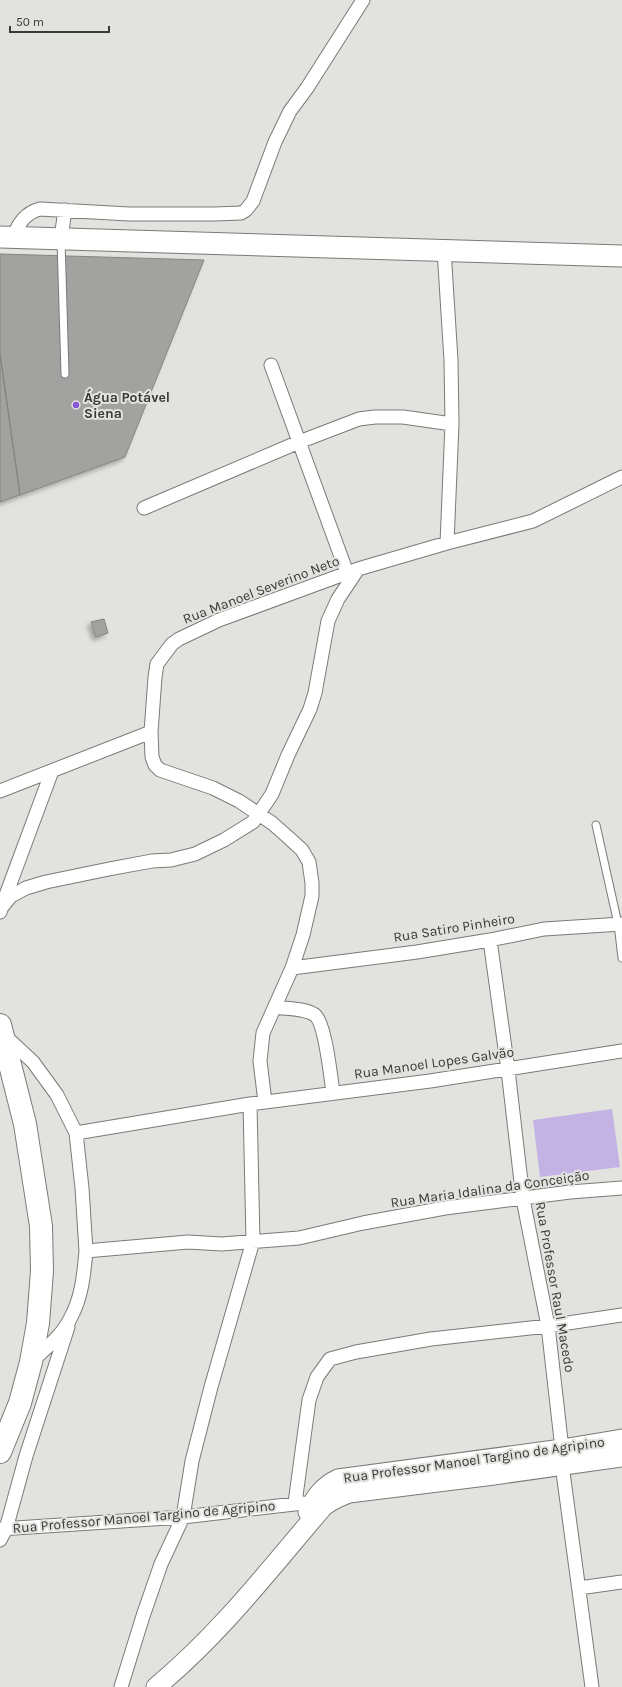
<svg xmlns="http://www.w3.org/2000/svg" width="622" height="1687" font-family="Karla,sans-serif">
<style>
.green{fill:#c3b3e4}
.building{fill:#a2a3a0;stroke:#848582;filter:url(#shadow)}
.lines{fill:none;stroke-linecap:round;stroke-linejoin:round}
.lane-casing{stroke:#7a7b78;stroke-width:9}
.street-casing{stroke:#7a7b78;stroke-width:15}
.secondary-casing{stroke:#7a7b78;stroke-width:21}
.primary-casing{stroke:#7a7b78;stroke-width:23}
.highway-casing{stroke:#7a7b78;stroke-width:24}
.lane{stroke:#fff;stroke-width:7}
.street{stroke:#fff;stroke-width:13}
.secondary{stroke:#fff;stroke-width:19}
.primary{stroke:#fff;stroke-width:21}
.highway{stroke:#fff;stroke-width:22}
.poi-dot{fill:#8959d2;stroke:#e2e2df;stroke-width:1.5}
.labels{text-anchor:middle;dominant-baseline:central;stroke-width:4;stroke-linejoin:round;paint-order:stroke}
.poi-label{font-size:14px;font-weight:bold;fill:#393938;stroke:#e2e2df;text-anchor:start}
.street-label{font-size:14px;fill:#393938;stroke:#e2e2df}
</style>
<defs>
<filter id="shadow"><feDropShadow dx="-3.5" dy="3.5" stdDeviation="2" flood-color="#0004"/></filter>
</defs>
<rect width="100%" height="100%" fill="#e2e2df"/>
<path class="green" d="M612,1109L620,1167L540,1177L533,1120Z"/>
<path class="building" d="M0,254L204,260L125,457L20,495L0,354Z
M0,354L20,495L0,502Z
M104,619L108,633L96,637L91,622Z"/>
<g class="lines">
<g class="lane-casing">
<path id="lane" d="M61,240L65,374
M596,825L618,924L622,958"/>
</g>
<g class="street-casing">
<path id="street" d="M13,237C19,223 25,213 40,209L129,214H215L241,213L246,210L253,201L275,142L290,111L307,88L363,0
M61,238L65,210
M444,250L451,360L452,424L447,543
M271,365L347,573
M144,508L299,442L359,419L375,417H403L452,424
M0,791L151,732
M3,903L52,771
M0,912L2,907L11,896L26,888L46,882L109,869L152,861L171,860L195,854L224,840L253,822L272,794L288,755L310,709L315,693L328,621L338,599L358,569
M490,940L508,1070L523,1199L548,1326L562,1449V1465L592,1687
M292,968L417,952L490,940L544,929L622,924
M275,1007C287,1009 305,1008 315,1015C325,1023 331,1078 333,1093
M5,1036L33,1062L57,1095L76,1133L82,1188L86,1251
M265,1102L260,1061L263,1033L292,968L303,935L312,896V883L309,862L302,850L289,838L272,823L239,801L213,788L160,770L155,765L152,757L151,732L155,677L157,664L172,644L179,639L219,620L358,569L447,543L533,521L622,477
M76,1133L250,1104L430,1081L622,1051
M32,1361C46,1348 63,1335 71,1317C82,1297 84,1273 86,1251L188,1242L222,1244L299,1238L363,1223L445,1208L570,1192L622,1188
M295,1503L309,1400L317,1377L330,1359L356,1352L431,1339L548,1326L622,1315
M0,1529L183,1517L303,1503
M0,1540L6,1529L26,1456L68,1327
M579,1588L622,1582
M121,1687L143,1616L161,1564L183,1517L192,1461L211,1387L253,1241L250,1104"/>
</g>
<g class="secondary-casing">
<path id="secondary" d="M308,1512C315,1497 323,1486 338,1479L562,1449L622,1439
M156,1687C220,1634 269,1570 322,1508C330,1500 339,1497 349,1493L494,1475L622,1457"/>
</g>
<g class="primary-casing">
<path id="primary" d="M0,237L622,256"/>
</g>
<g class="highway-casing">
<path id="highway" d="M0,1025L25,1124L41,1226L42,1271L38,1323L31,1362L20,1403L0,1452"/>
</g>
<use href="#lane" class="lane"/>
<use href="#street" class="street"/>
<use href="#secondary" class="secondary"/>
<use href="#primary" class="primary"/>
<use href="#highway" class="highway"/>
</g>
<circle class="poi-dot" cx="76" cy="405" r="4"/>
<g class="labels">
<g class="poi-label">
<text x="84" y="397">Água Potável<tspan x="84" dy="16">Siena</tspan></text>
</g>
<g class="street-label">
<text transform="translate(261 590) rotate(-21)">Rua Manoel Severino Neto</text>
<text transform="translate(454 928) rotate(-9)">Rua Satiro Pinheiro</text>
<text transform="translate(434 1063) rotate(-8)">Rua Manoel Lopes Galvão</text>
<text transform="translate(490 1189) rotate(-8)">Rua Maria Idalina da Conceição</text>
<text transform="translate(555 1287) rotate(80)">Rua Professor Raul Macedo</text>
<text transform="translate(474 1460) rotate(-8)">Rua Professor Manoel Targino de Agripino</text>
<text transform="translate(144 1517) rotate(-5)">Rua Professor Manoel Targino de Agripino</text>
</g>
</g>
<path d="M10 26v6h99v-6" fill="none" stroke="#393938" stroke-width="2"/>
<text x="16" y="26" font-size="12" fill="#393938" stroke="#e2e2df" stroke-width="3" paint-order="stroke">50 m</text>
</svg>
